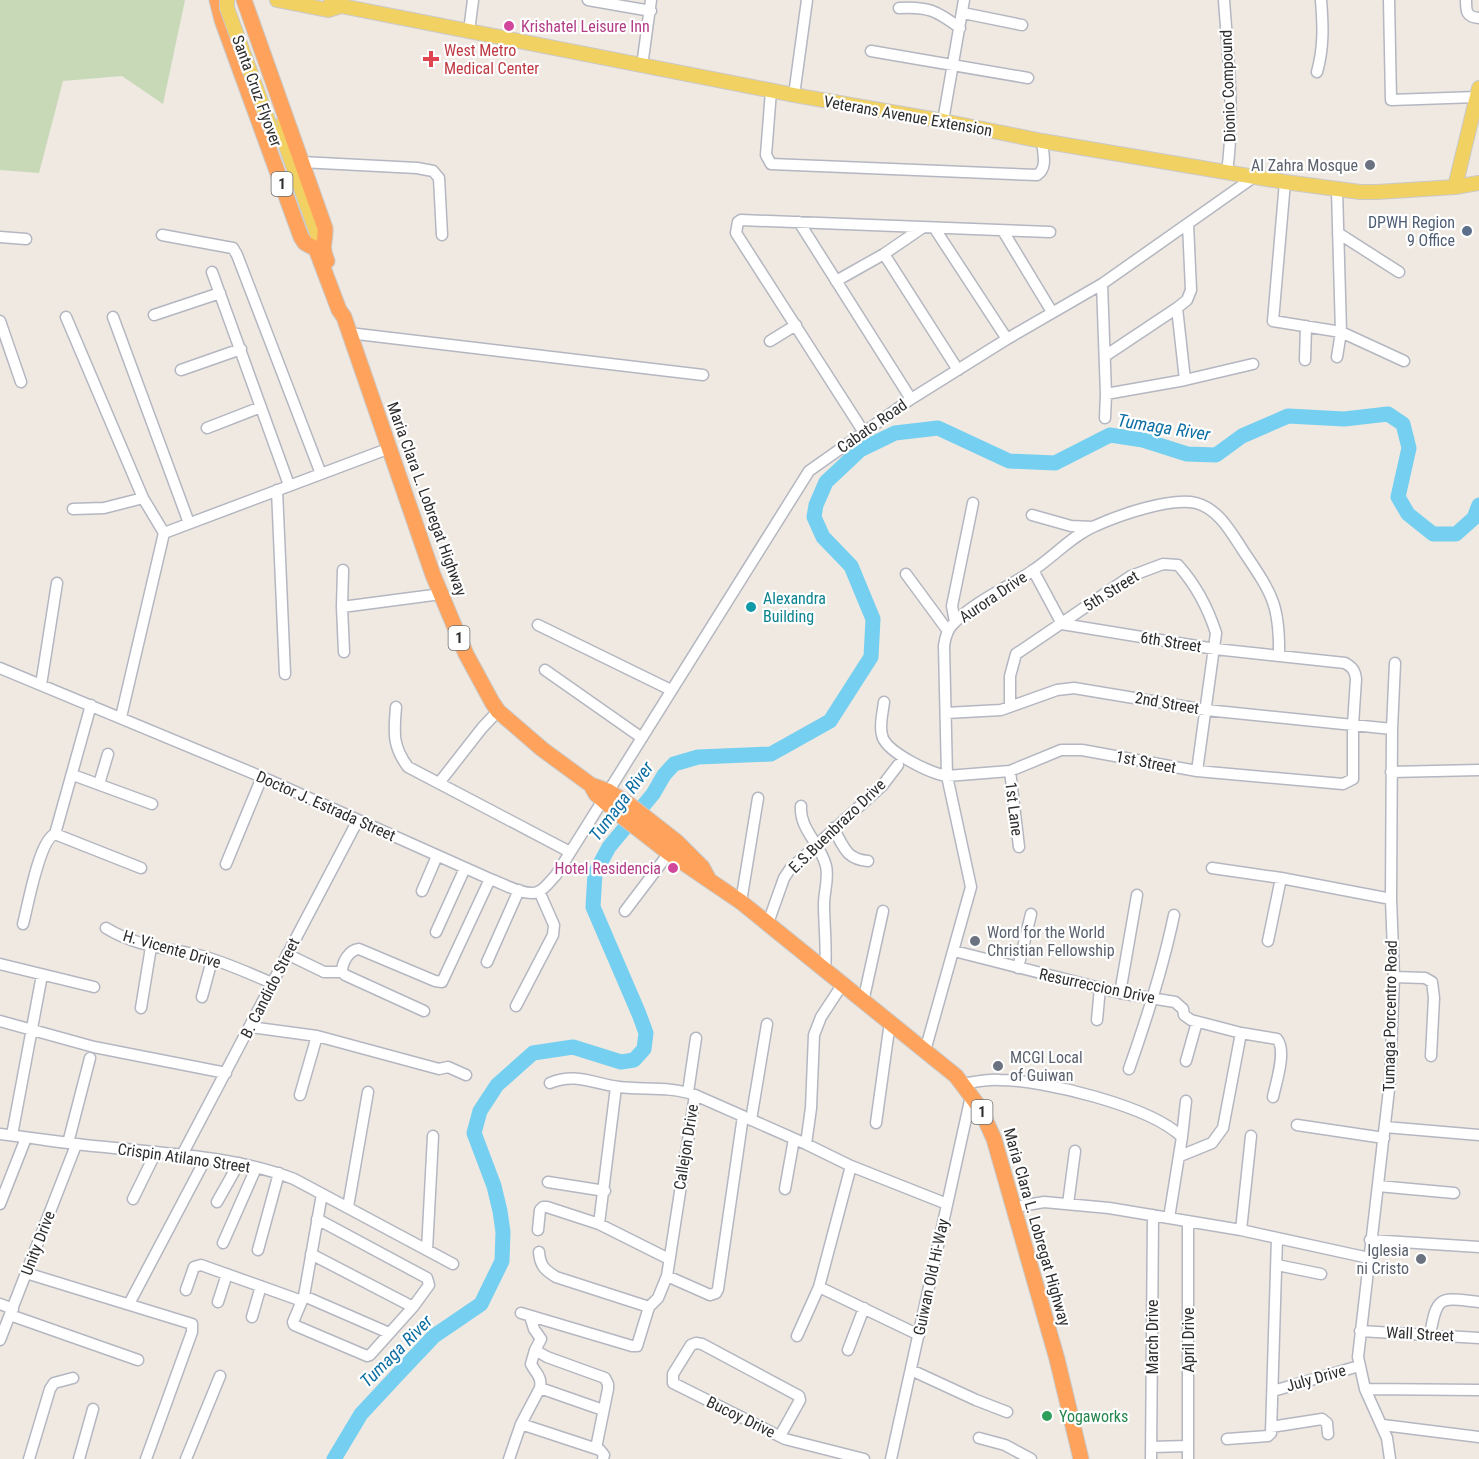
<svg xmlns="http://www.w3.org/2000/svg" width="1479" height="1459" font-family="'Roboto Condensed',sans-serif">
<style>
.cemetery{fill:#c8d9b8}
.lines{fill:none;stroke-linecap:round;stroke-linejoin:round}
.river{stroke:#75cff0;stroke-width:15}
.minor-casing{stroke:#b4b7c1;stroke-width:13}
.major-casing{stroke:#c9c9c9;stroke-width:16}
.highway-casing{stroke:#c9c9c9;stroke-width:17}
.minor{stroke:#fff;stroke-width:10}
.major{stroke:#f2d163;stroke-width:14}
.highway{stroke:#ffa35c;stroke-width:15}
.major-bridge-casing{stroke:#c9c9c9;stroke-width:16;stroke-linecap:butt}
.major-bridge{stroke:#f2d163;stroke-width:14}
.hotel-dot{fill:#d1479c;stroke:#fff;stroke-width:2}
.health-dot{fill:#e0444e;stroke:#fff;stroke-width:2}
.worship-dot{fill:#6b7280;stroke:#fff;stroke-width:2}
.service-dot{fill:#5c6f8a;stroke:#fff;stroke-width:2}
.culture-dot{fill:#0f9aa8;stroke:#fff;stroke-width:2}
.leisure-dot{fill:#2e9e5b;stroke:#fff;stroke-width:2}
.labels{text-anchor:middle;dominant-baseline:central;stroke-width:4.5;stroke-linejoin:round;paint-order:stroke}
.shield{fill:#fff;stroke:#6d6d6d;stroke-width:1.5}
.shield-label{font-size:15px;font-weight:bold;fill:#2e2e2e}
.hotel-label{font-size:16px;fill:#b23c85;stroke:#fff;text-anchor:start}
.health-label{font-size:16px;fill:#be3a42;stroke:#fff;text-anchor:start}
.street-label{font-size:16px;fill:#2e2e2e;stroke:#fff}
.worship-label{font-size:16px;fill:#5b616d;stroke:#fff;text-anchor:end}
.service-label{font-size:16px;fill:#4e5e75;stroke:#fff;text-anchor:end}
.culture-label{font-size:16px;fill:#0d838f;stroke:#fff;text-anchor:start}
.leisure-label{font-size:16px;fill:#27864d;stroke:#fff;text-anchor:start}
.water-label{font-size:18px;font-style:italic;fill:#0d6fa3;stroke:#fff}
</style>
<rect width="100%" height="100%" fill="#efe9e1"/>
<path class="cemetery" d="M0,0H185L163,104L122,76L63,81L39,173L0,170Z"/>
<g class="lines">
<path class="river" d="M334,1459L361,1414L401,1371L434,1336L481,1304L502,1261L503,1232L500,1211L494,1186L474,1133L480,1111L497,1085L533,1053L573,1047L621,1062L634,1060L644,1049L646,1033L639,1014L593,907L595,873L609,847L653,794L664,775L674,764L698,757L771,754L830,721L871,657L873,619L851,566L823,537L814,517L816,505L826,482L860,450L895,433L938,428L1009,461L1055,463L1110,435L1143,440L1187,454L1216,455L1242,436L1288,416L1344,419L1388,414L1403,424L1409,448L1398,497L1408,514L1433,534H1456L1474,518L1479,505"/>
<g class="minor-casing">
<path id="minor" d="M588,0L651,11
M1224,0C1228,57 1235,115 1227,172
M1389,0L1391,100L1477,97
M1466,0C1466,11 1466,17 1479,18
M899,8C928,6 937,11 960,28
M963,13L1022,25
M469,31L473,0
M871,51L1028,78
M642,66L651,0
M1317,72C1324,47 1323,25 1321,0
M771,91L766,155L771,164L1037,175C1048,168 1043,153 1042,141
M794,95L807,0
M943,121L964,0
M301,162L417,168L433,171L439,178L442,235
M1285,182L1273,321L1341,332L1404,361
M1337,190L1341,332L1337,357
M799,222L911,399
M935,229L1007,339
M1003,231L1052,312
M1338,233L1399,272
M162,235L227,247L233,248L237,255L321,474
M0,237L26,239
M884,254L958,370
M212,272L289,485
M836,281L884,254L922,228
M1102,284L1106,394L1185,380L1177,308
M154,315L220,293
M66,317L143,498L164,533
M113,317L189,523
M0,321L21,382
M349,333L703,375
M770,341L796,325
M1105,356L1177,308L1187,300L1191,290L1188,224
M1305,360L1306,326
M181,370L241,349
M1185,380L1253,364
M1105,418L1106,394
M207,428L261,407
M863,431L736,233L738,222L741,220L1050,232
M277,490L285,674
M73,509L104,508L143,498
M1032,515L1071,526L1092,527
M906,574L948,631
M342,607L343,570
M955,622L952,606L973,503
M538,625L671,690
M344,652L342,607L441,594
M0,668L262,777L490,879C502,883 525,897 538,892C545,889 551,880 556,875L809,471L911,399L1007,339L1102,284L1254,177
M545,670L642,738
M41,685L57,583
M884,702C883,712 879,725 882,735C885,752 932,774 947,776L1010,771L1061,750H1082L1197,771L1343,784L1353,779V725L1356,679C1355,670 1352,667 1345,663L1215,649L1062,624L1033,570
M396,707C394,732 392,746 408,767L570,852
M1010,707V676L1016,654L1131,576L1163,564L1178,565C1196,585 1208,608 1216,633L1197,771
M946,713L1001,710L1057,690L1074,688L1206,710L1392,729
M121,717L164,533L390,448
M1010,771L1019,847
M1391,772L1479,770
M73,775L152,804
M439,783L482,728L498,711
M99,784L108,754
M801,806C799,829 821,844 826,866C829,878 824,892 824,904C824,926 827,948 825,970
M833,828C844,846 845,859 868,861
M55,834L141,868
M226,864L262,777
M1212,868L1281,878L1391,899
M422,891L437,856
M741,902L758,798
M625,911L669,853
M768,923L784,878L790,869L882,786L898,765
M23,924C28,906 39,840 55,834L91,705
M106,928C135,946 166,948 198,955C223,961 248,973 272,983
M436,932L465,868
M1268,941L1281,878
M954,951L1120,993L1175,1002L1183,1009L1184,1015L1191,1020L1241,1033L1277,1039C1287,1050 1276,1083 1273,1097
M287,954L324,972H342
M487,962L519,890
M0,964L94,987
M1018,968L1031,914
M1394,977L1425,978L1432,982L1434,998L1431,1056
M1120,993L1137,895
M202,997L212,960
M863,1002L883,911
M516,1006L553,935L554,925L539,891
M141,1008L151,947
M424,1011L345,975L342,972C342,962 349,950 359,949L435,981L442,982L490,879
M1097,1020L1100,988
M0,1021L94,1047L226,1073
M250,1027L317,1036L439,1069L448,1067L466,1075
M925,1051L971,887L947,776L944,646C945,637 948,628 955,622C977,600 1007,588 1032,571C1052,558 1073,535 1095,526C1119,515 1171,497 1196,503C1220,509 1233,536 1246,555C1273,595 1280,607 1279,656
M1186,1061L1197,1022
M1129,1069C1147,1018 1163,968 1174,915
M550,1083C576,1072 594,1084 619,1087C644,1090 670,1086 695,1095
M963,1084C975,1082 987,1079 1000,1080C1044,1080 1150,1106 1182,1137L1186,1101
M688,1092L696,1038
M300,1095L317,1036
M751,1120L767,1024
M876,1123L890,1022
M1297,1125L1384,1138
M1385,1127L1479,1135
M0,1134C35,1138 70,1144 105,1147C168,1154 234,1156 294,1179L453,1264
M12,1135L42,975
M68,1143L90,1058
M806,1144L811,1108L814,1035L821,1017L842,985
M182,1155L358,820
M1180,1156L1212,1143L1223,1128L1241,1033
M548,1182L605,1191
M1378,1186L1454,1193
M785,1189L794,1139
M133,1199L156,1152
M217,1202L239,1163
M0,1204L26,1138
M1068,1204L1075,1151
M348,1207L368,1092
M1015,1207L1044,1202L1109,1208L1241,1230L1369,1258
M1169,1218L1182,1137
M317,1219L427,1278L429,1285L413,1307L370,1355L367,1356L294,1325L293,1322L304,1296L322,1194
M1188,1221V1459
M599,1224L616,1087
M538,1230L540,1210L543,1207H547L599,1224L669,1259
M1241,1230L1251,1136
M1370,1240L1479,1247
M223,1243L256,1168
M258,1250L279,1173
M427,1250L433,1136
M539,1252C540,1266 545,1270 556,1277L649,1307
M311,1254L413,1307
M1277,1265L1321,1274
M26,1273L192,1324V1332L146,1459
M667,1276L710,1295L716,1293L718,1289L743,1116
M819,1287L919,1335
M186,1290L194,1267L201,1265L302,1301
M304,1296L389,1333
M218,1302L227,1274
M0,1304L13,1309
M129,1304L206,1158
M521,1313L632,1346H637L649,1307L658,1298L667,1276L695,1095L806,1144L851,1166L947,1204
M10,1315L138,1360
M530,1316L534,1329L541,1339L535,1350L547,1357L605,1378L608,1384V1389L596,1448
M252,1317L261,1286
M1360,1331L1479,1338
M1430,1335C1437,1294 1440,1298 1479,1302
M797,1336L819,1287L851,1166
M0,1340L76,1145
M535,1350L531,1364C536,1374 542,1376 540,1388
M848,1350L864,1308
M911,1370L976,1400L1007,1412
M1365,1389L1479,1390
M1273,1391L1359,1366
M521,1424L600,1450L604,1455L603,1459
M1383,1425L1479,1437
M1271,1427L1322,1419L1327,1423L1328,1434
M780,1436L800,1400L799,1396L702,1344L696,1343L691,1345L673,1374V1383L785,1439L864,1459
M979,1438L1005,1445L1031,1459
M1227,1439L1268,1436L1271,1433L1277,1238
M1151,1447L1188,1446
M29,1459L50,1389L54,1383L73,1378
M79,1459L93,1409
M186,1459L220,1376
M509,1459L521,1424L540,1388L603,1410
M891,1459L971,1096
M1151,1459L1153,1215
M1390,1459L1387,1438L1365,1389L1358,1357L1390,1081L1394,977L1391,899L1392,729L1395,663"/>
</g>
<g class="major-casing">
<path id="major" d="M277,0L328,10L341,6
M331,0L341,6L794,95L943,121L1042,141L1285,182L1360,192H1377L1455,187L1479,183
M279,126L322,248
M1455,187L1479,88"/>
</g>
<g class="highway-casing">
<path id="highway" d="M217,0L222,20L301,237L305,243L316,249L339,310L344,317L433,575L466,654L492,702L498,711L542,749L591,785L608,791L627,803L677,842L702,867L708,878
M244,0L325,228C326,244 320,243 327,261
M591,785L596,794L619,814L669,853L741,902L956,1076L980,1108L994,1139L1057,1359L1081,1459"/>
</g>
<use href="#minor" class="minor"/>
<use href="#major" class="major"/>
<use href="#highway" class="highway"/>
<g class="major-bridge-casing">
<path id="major-bridge" d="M227,0V8L271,129"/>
</g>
<use href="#major-bridge" class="major-bridge"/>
</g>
<g class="hotel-dot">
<circle cx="509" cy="26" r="6"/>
<circle cx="673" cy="868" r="6"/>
</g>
<path class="health-dot" d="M428 50h6v6h6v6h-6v6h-6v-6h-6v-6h6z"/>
<g class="worship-dot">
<circle cx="1370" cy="165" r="6"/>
<circle cx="975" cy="941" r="6"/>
<circle cx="998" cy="1066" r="6"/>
<circle cx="1421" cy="1259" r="6"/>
</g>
<circle class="service-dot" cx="1467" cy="231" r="6"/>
<circle class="culture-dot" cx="751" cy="607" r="6"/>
<circle class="leisure-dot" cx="1047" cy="1416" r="6"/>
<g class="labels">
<g class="shield">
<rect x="271.5" y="172" width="21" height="24" rx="4.5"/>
<rect x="448.5" y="626" width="21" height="24" rx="4.5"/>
<rect x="971.5" y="1100" width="21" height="24" rx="4.5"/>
</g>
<g class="shield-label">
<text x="282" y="184">1</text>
<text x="459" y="638">1</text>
<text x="982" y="1112">1</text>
</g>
<g class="hotel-label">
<text x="521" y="26">Krishatel Leisure Inn</text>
<text x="661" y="868" text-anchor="end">Hotel Residencia</text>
</g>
<g class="health-label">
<text x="444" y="50">West Metro<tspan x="444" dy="18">Medical Center</tspan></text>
</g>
<g class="street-label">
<text transform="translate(1228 86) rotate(-92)">Dionio Compound</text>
<text transform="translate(257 91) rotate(70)">Santa Cruz Flyover</text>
<text transform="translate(908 116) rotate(10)">Veterans Avenue Extension</text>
<text transform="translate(872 426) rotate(-35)">Cabato Road</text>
<text transform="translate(427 499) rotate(70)">Maria Clara L. Lobregat Highway</text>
<text transform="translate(1111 591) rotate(-32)">5th Street</text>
<text transform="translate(993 597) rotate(-34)">Aurora Drive</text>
<text transform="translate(1171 642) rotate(9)">6th Street</text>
<text transform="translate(1167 703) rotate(10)">2nd Street</text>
<text transform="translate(1146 762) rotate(11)">1st Street</text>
<text transform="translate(326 806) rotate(24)">Doctor J. Estrada Street</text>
<text transform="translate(1014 809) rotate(83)">1st Lane</text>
<text transform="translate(837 826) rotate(-44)">E.S.Buenbrazo Drive</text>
<text transform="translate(172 949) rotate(16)">H. Vicente Drive</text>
<text transform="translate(1097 986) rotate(12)">Resurreccion Drive</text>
<text transform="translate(270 988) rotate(-63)">B. Candido Street</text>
<text transform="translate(1390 1016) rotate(-89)">Tumaga Porcentro Road</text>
<text transform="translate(686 1147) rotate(-81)">Callejon Drive</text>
<text transform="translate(184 1158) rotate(8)">Crispin Atilano Street</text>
<text transform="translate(1037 1227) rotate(74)">Maria Clara L. Lobregat Highway</text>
<text transform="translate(38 1243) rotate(-69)">Unity Drive</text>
<text transform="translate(931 1277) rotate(-78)">Guiwan Old Hi-Way</text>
<text transform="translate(1420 1334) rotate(3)">Wall Street</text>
<text transform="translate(1152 1337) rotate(-90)">March Drive</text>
<text transform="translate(1188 1340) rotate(-90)">April Drive</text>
<text transform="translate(1316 1378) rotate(-16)">July Drive</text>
<text transform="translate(741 1417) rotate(26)">Bucoy Drive</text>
</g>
<g class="worship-label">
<text x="1358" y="165">Al Zahra Mosque</text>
<text x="987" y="932" text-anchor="start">Word for the World<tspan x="987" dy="18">Christian Fellowship</tspan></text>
<text x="1010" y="1057" text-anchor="start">MCGI Local<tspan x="1010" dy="18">of Guiwan</tspan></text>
<text x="1409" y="1250">Iglesia<tspan x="1409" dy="18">ni Cristo</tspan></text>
</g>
<g class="service-label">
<text x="1455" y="222">DPWH Region<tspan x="1455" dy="18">9 Office</tspan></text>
</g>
<g class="culture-label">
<text x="763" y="598">Alexandra<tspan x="763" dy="18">Building</tspan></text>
</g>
<g class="leisure-label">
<text x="1059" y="1416">Yogaworks</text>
</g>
<g class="water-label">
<text transform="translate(1164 427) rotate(9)">Tumaga River</text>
<text transform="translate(621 801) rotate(-53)">Tumaga River</text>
<text transform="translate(396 1351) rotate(-45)">Tumaga River</text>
</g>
</g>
</svg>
